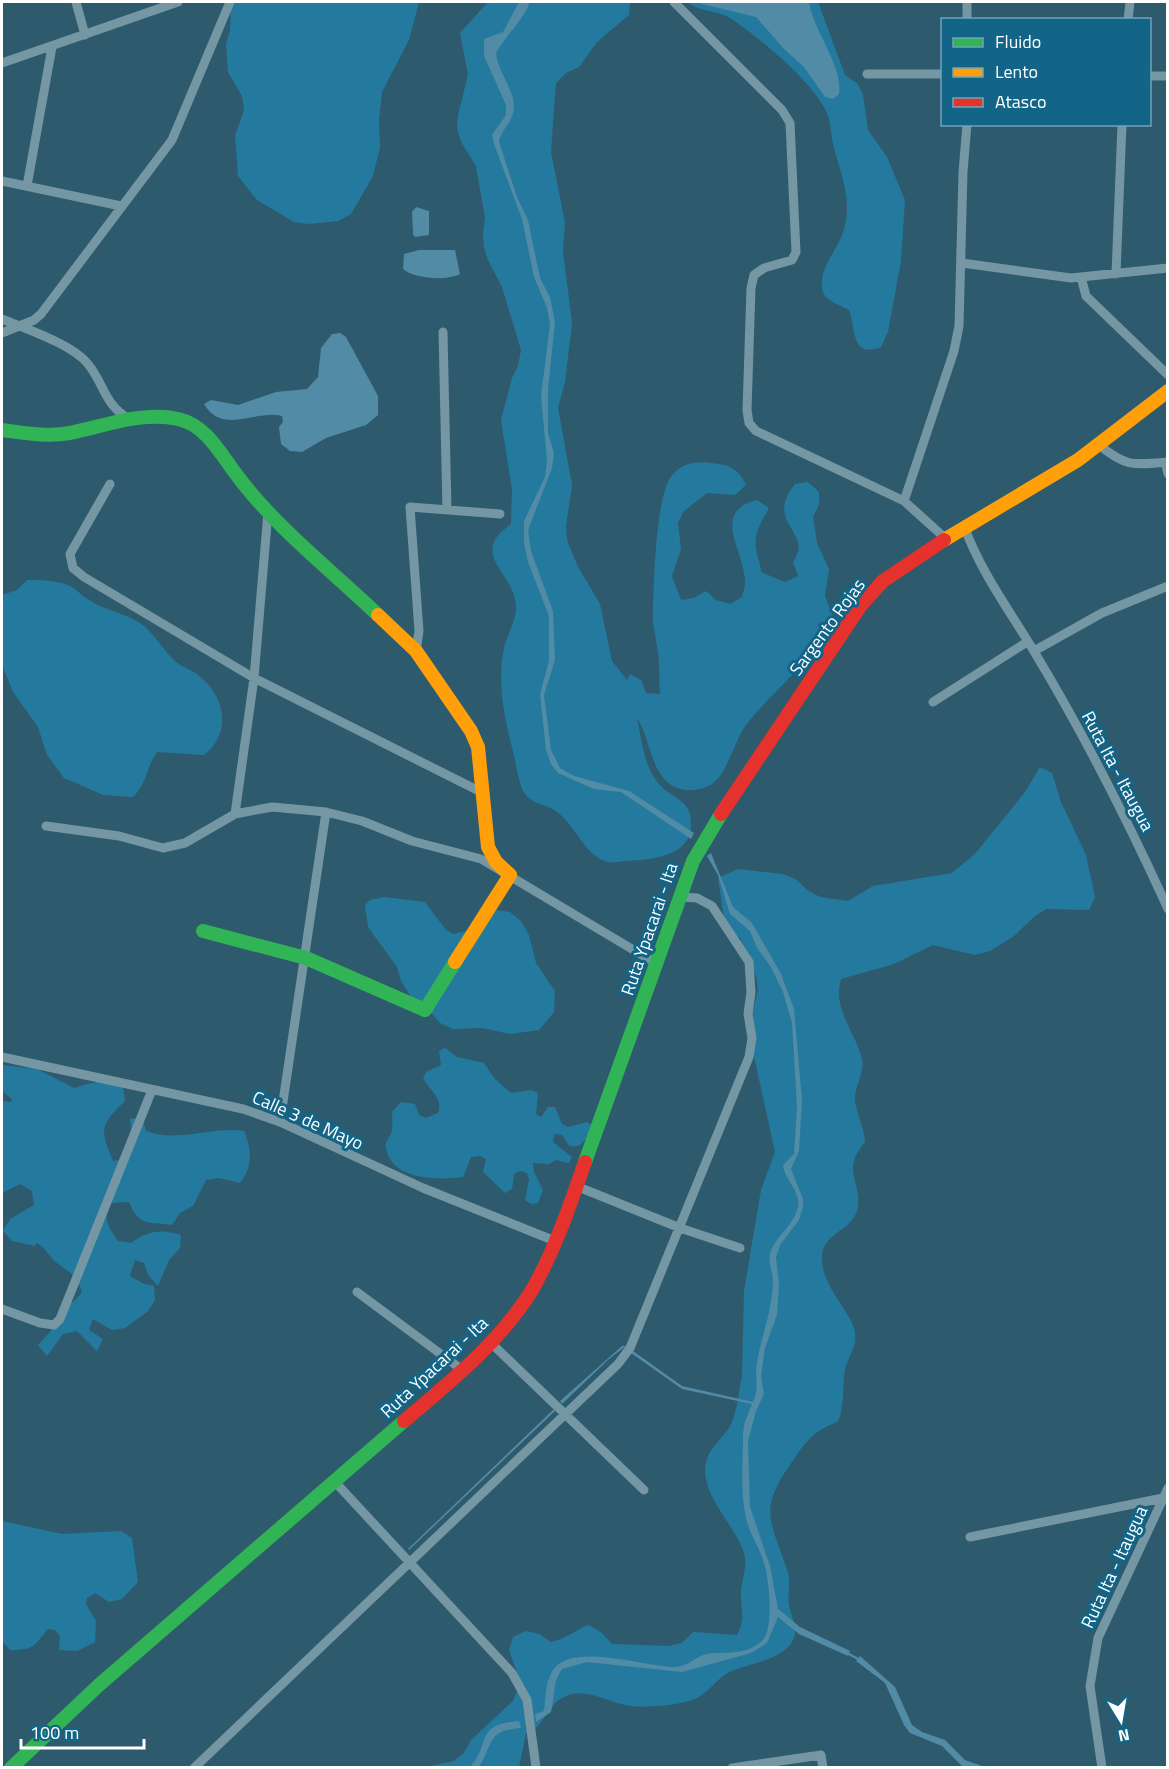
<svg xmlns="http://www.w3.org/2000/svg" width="1169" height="1769" font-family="'Titillium Web',sans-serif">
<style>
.green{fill:#247a9e}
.water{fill:#518ba5}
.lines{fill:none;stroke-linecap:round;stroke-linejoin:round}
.stream{stroke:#518ba5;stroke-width:2}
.street{stroke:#7596a3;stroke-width:9}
.fast{stroke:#30b455;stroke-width:14}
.slow{stroke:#ff9f0a;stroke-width:14}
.jam{stroke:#e5322d;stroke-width:14}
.labels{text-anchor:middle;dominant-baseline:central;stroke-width:6;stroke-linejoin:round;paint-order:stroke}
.street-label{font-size:18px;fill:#fff;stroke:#136588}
</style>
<rect width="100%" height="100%" fill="#2e5a6d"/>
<path class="green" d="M231,2H419L409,40L382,92L379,121L380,147L373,176L351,214L338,221L309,224L294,222L257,200L238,176L235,136L244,110L242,96L228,72L226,44L230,31Z
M488,2H630L629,15L597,42L579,67L566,73L556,83L551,152L565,223L563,251L572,323L565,382L558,408L572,485L566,526L567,540L578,567L600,604L612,661L627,680L630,674L641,680L646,693L660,694C659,681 660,667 658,653C657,643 654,632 653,622C653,594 655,492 673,474C683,463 697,461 711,463C729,465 738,468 746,485L735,495L707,493L684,511L678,523L681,549L672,576L681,600L694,598L706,591L716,600L730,604L742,597C743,592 745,587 745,583C746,553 709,512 757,500L769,508C761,522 754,533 756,549C757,558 761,563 761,572L785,582L798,576L793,562C815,532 763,524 795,484L808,482L819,492V505L813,517L817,543L829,569L825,596L832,614C818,658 773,690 746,725C735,740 727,774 712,784C706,788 693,791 686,790C650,786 652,739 637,718C642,741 644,769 661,786C674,799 691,801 691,822C693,857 651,860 626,861C621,861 613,863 608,862C585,857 575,824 557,812C545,803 531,805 523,791C519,782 517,770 515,760C506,723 496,687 504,648C507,635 517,619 516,605C514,572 467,554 511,524L512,490L501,420L512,378L518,366L521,350L502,287L488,260L484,247L483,233L485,218L476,166L461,142L457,128L458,115L468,75L460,33Z
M687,2H818L845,75L858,84L863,95L868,130L887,157L905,200L901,261L888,332L881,347C851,359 856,329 849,310C839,304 824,302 822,288C819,267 839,249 844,229C853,199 840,173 833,144C831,135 831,122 827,113C815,84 760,38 733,20C717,9 705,14 687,2Z
M27,580C41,580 59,580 72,587C79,592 86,599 94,603C110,612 129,614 144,626C156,636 163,650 174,660C181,667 190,669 197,674C225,695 233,732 204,755L157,752C146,767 147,784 133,797L103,795L64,778L47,755L38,727L13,692L2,665V595L17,590Z
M1040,767L1052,773L1061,802L1086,855L1095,897L1089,910L1046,909L1035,916L1014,936L990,951L975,955L933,945L894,964L841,979C832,1009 855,1031 862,1059C865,1074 854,1086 855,1101C857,1115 864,1127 865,1142C841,1170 861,1180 858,1207C854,1232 820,1232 822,1260C823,1285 843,1303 853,1325C855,1330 856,1338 855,1343C853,1352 847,1360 845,1369C842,1387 845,1404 838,1422C816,1429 806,1441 794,1459C756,1512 771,1519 788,1573C791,1583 787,1594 789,1605C791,1618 799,1627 793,1640C785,1658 751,1664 734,1670C720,1675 713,1687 702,1695C691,1703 667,1706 653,1706C646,1707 638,1707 630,1706C609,1703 585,1686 564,1697C547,1705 546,1725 526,1734L519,1767L421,1768L454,1761L464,1753L471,1740L513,1701L518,1689V1675L509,1650L513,1637L526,1631L539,1634L551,1642C566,1639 575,1630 589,1625L602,1633L612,1644L668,1646L682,1643L693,1632L737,1635C746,1618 741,1613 741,1595C741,1579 749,1566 743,1550C733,1523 699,1492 706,1462C709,1449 721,1439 729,1428C737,1415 739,1390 742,1375L744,1291L761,1190L775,1152L748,1029L758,990L756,976L740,938L729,931L724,918L718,878L738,869L783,874L797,880L807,890L820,897L848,901L873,886L952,873L975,854L1025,792Z
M385,897L425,902L446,930L453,934L475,929L496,910L510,912L521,921L529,935L536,963L555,991L554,1012L539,1030L510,1034L482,1028L453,1029L440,1023L426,1007L413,1000L401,981L397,967L368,927L365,905L370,900Z
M445,1048L457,1057L484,1063L494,1078L511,1093L531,1090L538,1093L536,1114L541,1117L548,1107H555L562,1124L568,1127L587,1122L593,1126C587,1137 583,1149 569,1146L562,1135L554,1134L553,1142L572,1157L569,1163L556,1160L549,1164L533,1163L534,1172L543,1190L538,1203L531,1204L525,1200L529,1180L527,1173L520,1171L514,1174L512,1189L505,1193L483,1172L486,1159L480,1156L471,1157L463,1177C438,1180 392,1181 386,1148C385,1140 390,1138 392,1131C393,1125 392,1118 392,1112L401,1102L415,1104L419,1115L426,1118L438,1113C444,1099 429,1090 423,1078L426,1072L441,1065L439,1051Z
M2,1065L37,1069L74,1088C93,1082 105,1078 123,1088L125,1101C99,1126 100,1129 113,1161L127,1159L133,1147L130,1119L142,1117L146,1131C179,1143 212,1126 244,1131C252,1150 253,1166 240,1183L219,1178L206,1180L193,1206L180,1213L172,1225C148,1221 140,1228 129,1202L110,1203C103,1219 108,1227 118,1241L131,1243C148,1230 162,1229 181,1235L180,1248L169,1260L158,1286L148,1275L144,1263L135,1260L130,1276L142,1283L154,1286L155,1300L148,1311L125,1328L112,1330L93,1319L89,1330L103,1339L97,1351L77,1331L63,1334L47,1356L38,1345C48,1335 55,1326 62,1313C66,1306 76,1301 82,1292C75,1273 71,1274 57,1263C50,1258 47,1249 37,1243L35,1246L12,1241L3,1231L10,1219L34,1205L32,1191L20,1184L2,1193V1101L11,1102L12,1099L2,1091Z
M2,1521L62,1534L121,1531L132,1538L138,1582L122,1599L109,1602L95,1593L87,1598L86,1604L96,1621L95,1642L77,1651L59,1650L60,1636L55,1630L48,1629C33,1646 36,1650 10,1650L2,1641Z"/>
<path class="water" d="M519,2H530C523,21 506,35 496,53C498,72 514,89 514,107C514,121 501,129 499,142L517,197L528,220L540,278L550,297L555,322L548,389V433L554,453L552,468L528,530L531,551L553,611L555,660L544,695L551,750L560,768L574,776L629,791L694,833L691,839L621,792L594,789L558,773L551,764L546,750L540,694L549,661V616L528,562L524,543V521L545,477L547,460L541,396L550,324L547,308L534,277L522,219L494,144L492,135L506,115V105L484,56V39L503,32Z
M694,2H809C814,33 843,65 839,94L833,99L825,97L804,67L784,49L756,17Z
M416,207L429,211V235L415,237L413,234L412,212Z
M419,250H455L460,274C448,281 414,279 403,269L404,254Z
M340,333L346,337L378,396V415L366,425L326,438L302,452L290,451L281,444L279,427L283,422L282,416C256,409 223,436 204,404L211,400L238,405L276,392L307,389L318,377L321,348L332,334Z
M711,853L733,907L752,923L781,974L794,1009L802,1100L799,1151L791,1169L803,1199V1207L799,1220L780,1245L776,1257L779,1284L777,1315L765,1348L761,1376L764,1394L756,1411L748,1441L750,1507L770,1566L778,1609L800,1627L850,1651L848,1656L799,1634L778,1617L767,1643L751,1653L682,1672L587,1662L562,1669C552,1683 555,1697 551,1712L536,1722L535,1714L544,1711C546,1696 545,1683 553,1670C572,1641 648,1668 676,1667C687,1665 691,1661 701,1656C714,1649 743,1659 762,1641C775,1629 769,1572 762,1557C757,1544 749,1532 746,1518C740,1492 743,1462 743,1435L744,1424L752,1404L682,1389L631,1353L633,1351L682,1386L753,1402C760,1389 754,1376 757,1362C762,1333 772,1313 773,1281C773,1272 768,1263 770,1254C774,1237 794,1226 798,1207C801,1191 785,1181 783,1165L794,1154L797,1107L792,1023L783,992L771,967L757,948L750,931L730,914L718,875L707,856Z
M622,1346H626L609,1359L562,1404L560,1401Z
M554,1409L555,1411L409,1550L408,1549Z
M860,1656L895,1687L912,1725L922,1732L945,1740L965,1760L985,1767H963L942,1746L910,1733L904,1725L885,1683L856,1661Z
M519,1721L521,1728C487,1730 494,1743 479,1767H470C492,1743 473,1725 519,1721Z"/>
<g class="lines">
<path class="stream" d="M847,1653L860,1660"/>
<path class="street" d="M76,2L85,35
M674,2L782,110L790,123L796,252L792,260L764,268L754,275L751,288L747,410L749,423L756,431L904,501L945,538
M967,20V2
M1128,20L1130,2
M2,63L178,2
M867,74H942
M1150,76H1168
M2,181L121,206
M27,186L52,47
M962,263L1071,278L1168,268
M1116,274L1122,124
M1081,277L1086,296L1168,375
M2,319C26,329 72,344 88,364C105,385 103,403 129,419
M443,332L447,510
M2,333L34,320L41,314L172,140L230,2
M1099,445C1126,467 1133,465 1168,462
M1165,462L1168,474
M110,484L70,554L73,568L84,577L254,678L483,793
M904,501L954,351L959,326L963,172L967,124
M964,526C981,573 1010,611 1035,653C1085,736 1128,821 1168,909
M416,651L419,631L410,507L500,514
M1034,651L1102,613L1168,586
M933,702L1027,642
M235,814L254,678L268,512
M46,826L119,836L163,848L185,843L235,814L272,807L326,812L362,821L412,841L481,859L657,964
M2,1057L243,1109L280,1122L423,1188L555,1241
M280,1122L326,812
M576,1186L680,1228L740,1248
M357,1292L461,1369
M2,1309L40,1323L54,1325L60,1319L152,1090
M490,1342L644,1490
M336,1483L512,1673L527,1700L536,1768
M970,1537L1163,1498
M194,1768L618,1364L630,1348L749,1057L752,1038L748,1014L751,992L749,962L712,906L697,898L680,897
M732,1768L821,1755L823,1768
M1102,1768L1090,1686L1098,1638L1168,1488"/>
<path class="fast" d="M2,430C25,433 47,437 70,433C104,426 143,411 178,419C206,425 220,453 236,474C275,527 331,570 378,615
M203,931L306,958L425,1010L455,962
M585,1162L693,861L721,814
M11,1768L99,1685L404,1421"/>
<path class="slow" d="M944,540L1078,460L1168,391
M378,615L416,651L471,731L478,747L488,847L496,862L510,875L455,962"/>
<path class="jam" d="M721,814L861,605L883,581L944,540
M404,1421C450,1382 500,1342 532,1290C555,1250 570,1205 585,1162"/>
</g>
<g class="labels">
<g class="street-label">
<text transform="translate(827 627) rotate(-54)">Sargento Rojas</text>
<text transform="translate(1118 771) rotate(62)">Ruta Ita - Itaugua</text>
<text transform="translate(649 929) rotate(-71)">Ruta Ypacarai - Ita</text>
<text transform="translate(308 1120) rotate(24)">Calle 3 de Mayo</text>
<text transform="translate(434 1367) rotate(-43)">Ruta Ypacarai - Ita</text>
<text transform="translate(1114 1567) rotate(-65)">Ruta Ita - Itaugua</text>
</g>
</g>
<rect width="1169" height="1769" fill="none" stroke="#ffffff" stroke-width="6"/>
<rect x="941" y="18" width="210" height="108" fill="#136588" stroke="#71a3b8" stroke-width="1.5"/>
<rect x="953" y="38" width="30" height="9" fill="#30b455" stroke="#71a3b8" stroke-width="1.5"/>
<text x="995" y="48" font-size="18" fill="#ffffff">Fluido</text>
<rect x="953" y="68" width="30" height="9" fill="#ff9f0a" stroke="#71a3b8" stroke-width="1.5"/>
<text x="995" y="78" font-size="18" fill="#ffffff">Lento</text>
<rect x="953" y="98" width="30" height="9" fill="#e5322d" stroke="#71a3b8" stroke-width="1.5"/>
<text x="995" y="108" font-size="18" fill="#ffffff">Atasco</text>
<g transform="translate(1121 1721) rotate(169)" stroke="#136588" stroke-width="4.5" paint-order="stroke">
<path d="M0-4.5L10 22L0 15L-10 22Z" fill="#ffffff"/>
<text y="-9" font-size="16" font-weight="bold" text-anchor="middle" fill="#ffffff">N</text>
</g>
<path d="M21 1739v9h123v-9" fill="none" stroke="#ffffff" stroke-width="3"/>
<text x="30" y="1739" font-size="18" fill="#ffffff" stroke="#136588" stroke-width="4.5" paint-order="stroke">100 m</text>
</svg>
